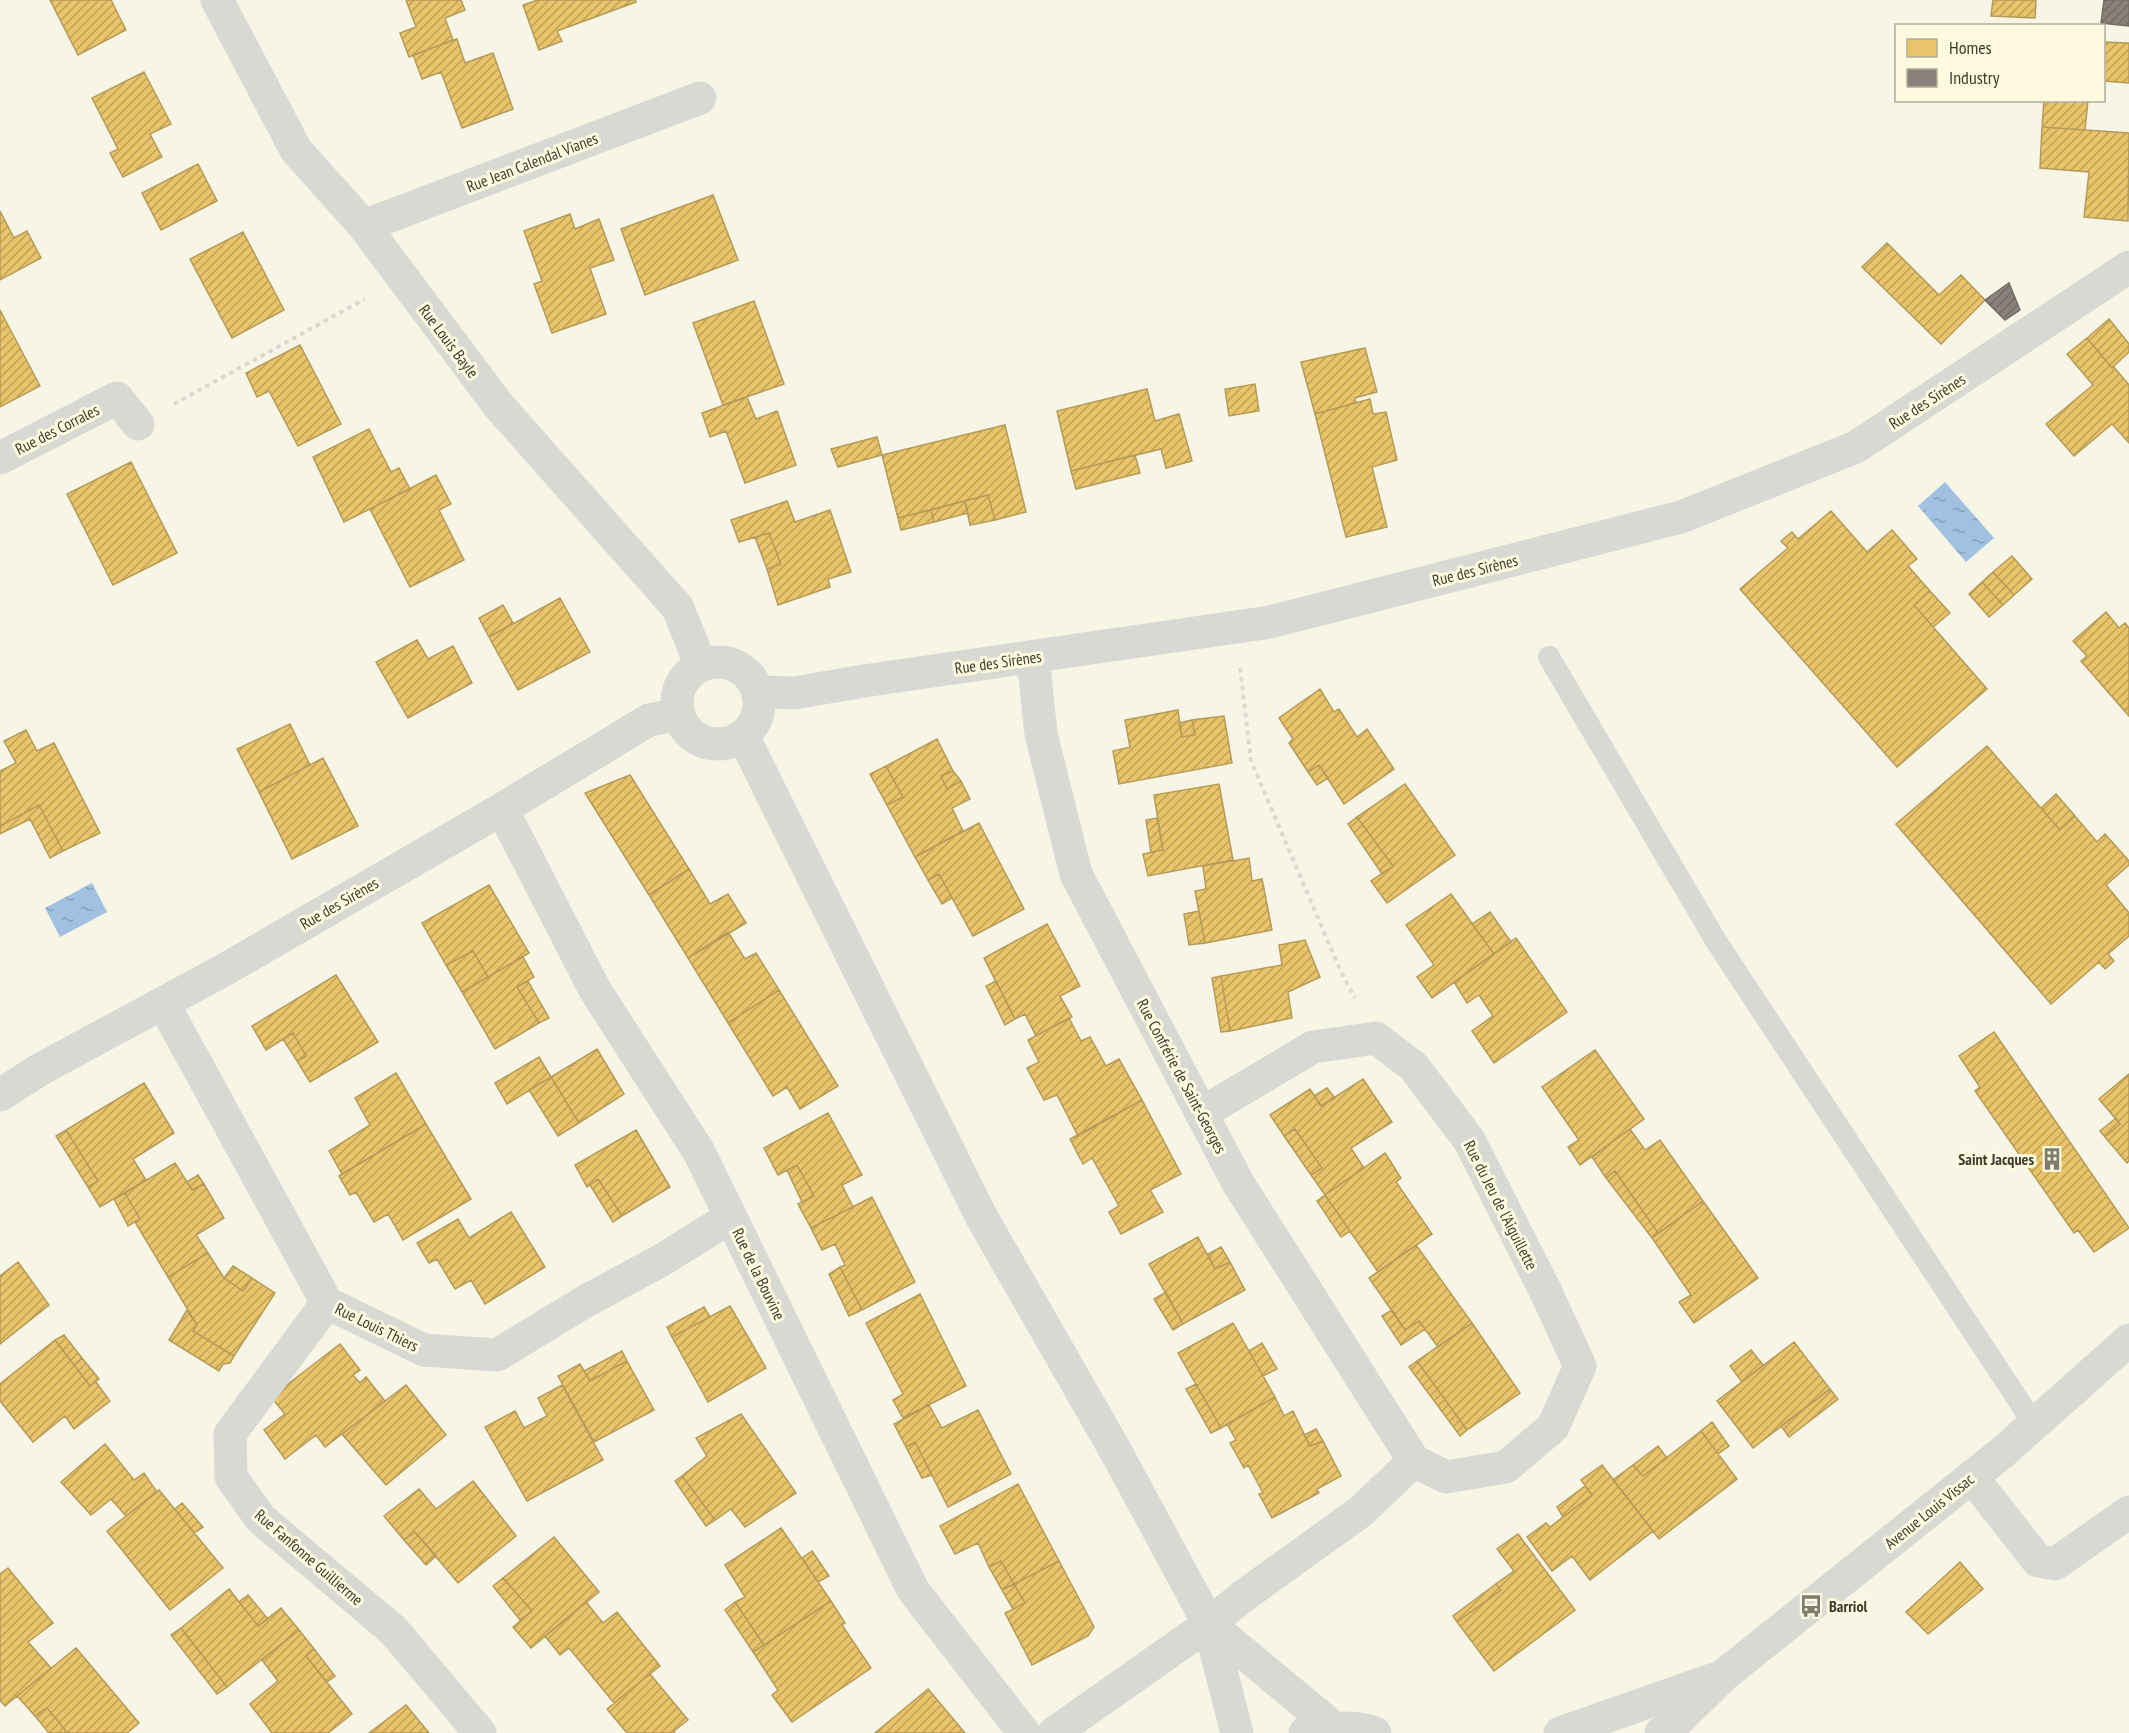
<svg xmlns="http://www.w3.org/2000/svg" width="2129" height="1733" font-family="'PT Sans Narrow',sans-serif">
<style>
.water{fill:url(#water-ripples)}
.homes{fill:url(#homes-hatch);stroke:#b59b58;stroke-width:1.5}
.industry{fill:url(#industry-hatch);stroke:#736c64;stroke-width:1.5}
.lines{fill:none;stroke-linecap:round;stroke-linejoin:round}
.path{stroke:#d9d9d4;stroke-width:4;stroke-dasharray:4.5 4.5;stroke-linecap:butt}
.service{stroke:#d9d9d4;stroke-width:22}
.minor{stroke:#d9d9d4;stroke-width:33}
.secondary{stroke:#d9d9d4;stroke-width:33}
.labels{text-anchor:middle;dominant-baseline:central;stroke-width:6;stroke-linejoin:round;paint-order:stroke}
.street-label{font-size:16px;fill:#3c3b2d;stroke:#fefadf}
.poi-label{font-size:16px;font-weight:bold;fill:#3c3b2d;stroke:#fefadf;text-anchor:end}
</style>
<defs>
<pattern id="water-ripples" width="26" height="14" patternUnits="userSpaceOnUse" patternTransform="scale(1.5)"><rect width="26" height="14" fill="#a2c1e0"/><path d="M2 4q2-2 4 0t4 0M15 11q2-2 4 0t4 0" fill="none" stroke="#859eb6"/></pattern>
<pattern id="homes-hatch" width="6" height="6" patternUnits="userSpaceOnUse" patternTransform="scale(1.5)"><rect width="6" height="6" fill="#e9c46a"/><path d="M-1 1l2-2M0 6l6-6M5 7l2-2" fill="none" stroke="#bea058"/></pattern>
<pattern id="industry-hatch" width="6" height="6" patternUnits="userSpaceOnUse" patternTransform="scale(1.5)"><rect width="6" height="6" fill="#8a817c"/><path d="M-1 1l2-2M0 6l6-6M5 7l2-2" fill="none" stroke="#726b66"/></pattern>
</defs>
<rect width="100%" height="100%" fill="#f7f5e6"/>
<path class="water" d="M1945,482L1994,538L1966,562L1918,506Z
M92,883L107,912L60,937L45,908Z"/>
<path class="homes" d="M50,0H111L126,30L78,55Z
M406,0H461L465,10L445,18L453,40L409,57L400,33L416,27Z
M538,0H635L636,2L557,31L562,41L539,50L523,5Z
M1993,0H2036L2035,18L1991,16Z
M457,39L465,63L493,53L513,109L462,128L441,72L422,79L413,55Z
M2104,42L2129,43V83L2104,81Z
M144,72L171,124L150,134L162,157L123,177L110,153L118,149L92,98Z
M2044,100H2088L2085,130L2042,127Z
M2042,127L2129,133L2128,221L2084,217L2089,172L2040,168Z
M198,164L217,201L161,230L142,193Z
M713,195L738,260L645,295L621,229Z
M0,211L14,238L27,231L41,258L0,280Z
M570,214L575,229L599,219L614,260L590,268L606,314L552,333L534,284L542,281L524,231Z
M243,232L284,310L232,338L190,259Z
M1887,243L1939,295L1961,275L1985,300L1941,344L1862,267Z
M754,301L784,384L723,405L693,323Z
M0,310L40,386L0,407Z
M2109,319L2129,344V352L2112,368L2087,338Z
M2087,338L2112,368L2113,366L2129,385V443L2112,424L2074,456L2046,424L2093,385L2067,354Z
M300,345L341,424L298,446L269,391L257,397L246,373Z
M1365,348L1377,392L1355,398L1356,403L1315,414L1301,362Z
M1255,384L1259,411L1229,416L1225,389Z
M1147,389L1155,421L1179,414L1192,461L1166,468L1161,449L1071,471L1057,411Z
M747,397L756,419L777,411L796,465L745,483L726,431L710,437L702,413Z
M1370,399L1373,414L1386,412L1397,460L1372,467L1387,527L1346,537L1315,414Z
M1005,425L1026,512L995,520L988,495L898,518L882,455Z
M369,429L391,472L399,468L410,489L344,522L313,457Z
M877,437L882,455L838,467L831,449Z
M1135,455L1140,473L1076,489L1071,471Z
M131,462L177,553L113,585L67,494Z
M436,475L451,504L439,510L464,560L410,587L370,509Z
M988,495L995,520L970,525L965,501Z
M787,501L795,522L830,510L851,572L828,579L830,587L778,605L767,569L781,564L769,533L739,542L731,520Z
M965,501L968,513L934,522L931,510Z
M931,510L934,522L901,530L898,518Z
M1831,511L1867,552L1892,530L1917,559L1908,566L1930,591L1914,605L1987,689L1897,767L1740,589L1788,548L1781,541L1792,532L1798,539Z
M769,533L781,564L767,569L755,537Z
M2012,556L2032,579L2014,595L1993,572Z
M1993,572L2014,595L2003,605L1982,582Z
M1982,582L2003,605L1989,617L1969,594Z
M1930,591L1950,613L1933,627L1914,605Z
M560,598L590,652L518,690L489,637Z
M503,605L513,623L489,637L479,618Z
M2106,612L2119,628L2125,623L2129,628V716L2081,661L2087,656L2073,641Z
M417,640L428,659L453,646L472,683L408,718L376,662Z
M1320,689L1334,712L1339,709L1357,737L1367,729L1394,769L1344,804L1319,765L1308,772L1289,743L1293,739L1279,718Z
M1178,710L1182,737L1195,735L1192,720L1224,716L1232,763L1119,784L1113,751L1130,747L1125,720Z
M1192,720L1195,735L1182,737L1179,723Z
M290,724L310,765L259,792L237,749Z
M26,730L37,751L54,743L100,833L63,851L39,805L0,826V771L16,763L4,741Z
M937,739L953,771L941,776L947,789L961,781L970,799L952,808L963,831L915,857L887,805L903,797L886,766Z
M1987,746L2060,830L2075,816L2097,842L2105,834L2129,861V865L2106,885L2129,913V936L2108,954L2114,961L2105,969L2099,962L2051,1004L1896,824Z
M323,758L358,826L292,859L259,792Z
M1319,765L1328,778L1317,785L1308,772Z
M886,766L903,797L887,805L870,774Z
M953,771L961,781L947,789L941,776Z
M630,775L689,869L649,895L585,793Z
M1219,784L1233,860L1148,876L1143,854L1163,850L1154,795Z
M1405,784L1455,855L1387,903L1371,881L1393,866L1357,817Z
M2056,794L2075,816L2060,830L2041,808Z
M39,805L63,851L50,858L30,819L0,834V826Z
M1357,817L1393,866L1382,874L1348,824Z
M1157,818L1163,850L1151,852L1146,820Z
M979,823L1024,909L973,936L939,874L928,880L915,857Z
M1249,858L1252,881L1262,879L1272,930L1205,943L1195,891L1206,889L1203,866Z
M689,869L710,904L728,894L746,923L688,958L649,895Z
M939,874L952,898L942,904L928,880Z
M489,885L529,953L488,977L473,951L446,965L422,923Z
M1451,894L1494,954L1432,998L1417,977L1434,965L1406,925Z
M1199,911L1205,943L1189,945L1184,914Z
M1490,912L1511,942L1494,954L1472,924Z
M1047,924L1080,986L1060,996L1072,1017L1036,1036L1025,1014L1015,1019L984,958Z
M728,932L745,959L756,953L779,990L728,1023L688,958Z
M1516,938L1567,1012L1494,1063L1472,1031L1493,1016L1479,995L1467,1003L1454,982Z
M1305,940L1320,977L1288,992L1292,1018L1230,1031L1221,976L1282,965L1279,945Z
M473,951L488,977L462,992L446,965Z
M523,957L534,977L517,987L539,1023L495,1049L462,992Z
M336,975L378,1042L310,1082L297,1061L306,1056L293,1033L266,1050L252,1026Z
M1221,976L1230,1031L1221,1032L1212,978Z
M528,981L549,1018L539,1023L517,987Z
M996,981L1015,1019L1005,1025L986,986Z
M779,990L838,1086L800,1109L787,1087L773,1096L728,1023Z
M1069,1018L1081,1041L1090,1037L1106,1066L1119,1059L1142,1100L1078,1136L1057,1095L1044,1100L1027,1068L1039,1062L1028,1040Z
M1994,1032L2129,1228L2094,1252L2078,1230L2074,1233L1975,1091L1980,1087L1959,1056Z
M293,1033L306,1056L297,1061L283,1039Z
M597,1049L624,1094L579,1123L551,1077Z
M1595,1050L1644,1119L1580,1165L1568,1147L1579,1140L1542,1087Z
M539,1057L551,1077L507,1104L495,1083Z
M396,1073L426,1124L342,1174L329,1151L370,1125L355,1098Z
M2129,1074V1161L2127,1163L2105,1137L2120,1124L2099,1099Z
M551,1077L579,1123L558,1136L529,1090Z
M1363,1079L1392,1122L1351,1148L1364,1168L1325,1195L1311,1175L1322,1168L1295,1129L1284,1136L1270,1115L1310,1089L1321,1106Z
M144,1083L174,1133L133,1159L146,1180L100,1207L88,1187L98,1181L66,1130Z
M1327,1088L1335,1098L1321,1106L1314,1096Z
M1142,1100L1181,1174L1150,1190L1163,1212L1121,1234L1109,1212L1119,1206L1092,1158L1083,1164L1070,1139Z
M828,1113L862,1175L842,1185L853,1207L811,1228L798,1204L814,1196L797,1165L778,1175L764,1148Z
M2116,1118L2120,1124L2105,1137L2100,1131Z
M426,1124L471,1199L403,1240L388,1214L374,1222L356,1192L350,1195L339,1176Z
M1295,1129L1322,1168L1311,1175L1284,1136Z
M1630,1129L1645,1150L1660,1140L1703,1201L1658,1233L1615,1171L1606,1178L1592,1157Z
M66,1130L98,1181L88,1187L56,1136Z
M636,1130L670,1187L622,1216L598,1179L587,1187L575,1165Z
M1385,1153L1401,1178L1396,1182L1432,1234L1378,1272L1325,1195Z
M175,1163L192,1190L204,1184L224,1218L196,1235L208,1253L168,1277L135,1222L140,1219L125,1193Z
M797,1165L814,1196L802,1202L787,1170Z
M1615,1171L1658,1233L1652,1238L1606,1178Z
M198,1175L204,1184L192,1190L187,1182Z
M598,1179L622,1216L613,1222L590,1185Z
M125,1193L140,1219L128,1226L114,1199Z
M1325,1195L1350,1231L1341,1237L1317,1201Z
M872,1197L915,1282L862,1310L840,1267L845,1265L835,1244L822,1250L811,1228Z
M1703,1201L1758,1278L1694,1323L1679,1302L1691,1295L1652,1238Z
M511,1212L545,1267L485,1304L471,1280L455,1289L437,1259L429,1263L417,1243L458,1219L469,1238Z
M1198,1237L1215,1269L1230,1262L1245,1290L1183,1324L1149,1264Z
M1416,1245L1472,1323L1438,1347L1419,1321L1405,1330L1369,1278Z
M1221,1247L1230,1262L1215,1269L1208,1254Z
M208,1253L224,1278L243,1291L252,1278L275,1293L234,1356L193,1331L197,1325L168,1277Z
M18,1262L49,1305L0,1344V1276Z
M233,1266L252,1278L243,1291L224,1278Z
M840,1267L862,1310L849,1316L829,1274Z
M1166,1292L1183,1324L1173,1330L1154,1299Z
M920,1294L966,1386L903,1418L893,1400L903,1394L866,1323Z
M730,1306L766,1368L708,1402L672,1337Z
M704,1307L710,1317L672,1337L667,1327Z
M187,1310L197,1325L193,1331L234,1356L230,1363L223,1364L219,1371L169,1340Z
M1392,1310L1405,1330L1419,1321L1425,1329L1401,1345L1382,1316Z
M1233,1323L1275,1397L1221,1428L1178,1353Z
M1472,1323L1520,1393L1467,1430L1417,1361Z
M64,1335L82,1358L74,1365L55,1340Z
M55,1340L90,1386L96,1382L110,1401L74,1429L65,1416L33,1442L0,1401V1384Z
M1794,1342L1830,1389L1753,1448L1717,1401Z
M1262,1343L1277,1369L1263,1376L1249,1351Z
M340,1344L360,1370L353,1375L360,1383L366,1377L385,1401L325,1447L316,1435L285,1459L264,1430L285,1414L271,1397Z
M1751,1350L1763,1365L1742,1382L1730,1366Z
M622,1351L627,1361L590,1381L584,1371Z
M82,1358L99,1379L90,1386L74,1365Z
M627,1361L654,1410L594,1442L558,1376L580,1364L590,1381Z
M1417,1361L1467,1430L1460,1436L1409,1367Z
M1196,1384L1221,1428L1211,1433L1186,1389Z
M406,1385L446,1435L386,1485L342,1434Z
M562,1385L603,1460L527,1501L485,1427L515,1411L524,1428L547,1416L538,1398Z
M1830,1389L1838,1399L1789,1437L1781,1426Z
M1275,1397L1284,1416L1293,1411L1310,1446L1323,1441L1341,1476L1317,1489L1319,1493L1272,1518L1259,1494L1263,1493L1248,1465L1244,1468L1230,1443L1236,1440L1227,1424Z
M929,1405L942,1428L978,1410L1011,1474L948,1507L915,1442L906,1447L894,1424Z
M741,1414L796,1493L745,1527L731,1509L715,1520L682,1476L707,1456L696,1438Z
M1712,1422L1729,1446L1718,1454L1701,1431Z
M1316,1429L1323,1441L1310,1446L1304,1435Z
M1701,1431L1737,1479L1659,1539L1613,1480L1633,1465L1643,1476Z
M915,1442L932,1475L922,1478L906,1447Z
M105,1444L134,1480L144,1473L157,1492L126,1516L111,1499L91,1515L61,1482Z
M1658,1446L1667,1458L1643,1476L1633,1465Z
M1602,1465L1653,1531L1590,1580L1572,1556L1552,1571L1527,1537L1546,1523L1550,1527L1592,1495L1581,1480Z
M682,1476L715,1520L706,1526L675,1481Z
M473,1481L516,1536L458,1583L415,1532L404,1540L384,1516L419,1489L436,1509Z
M1018,1484L1059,1561L1014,1584L1001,1561L989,1567L978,1543L955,1554L940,1526Z
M1585,1486L1592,1495L1563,1517L1557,1507Z
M159,1490L223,1568L170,1610L107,1531Z
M182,1503L203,1527L194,1533L175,1509Z
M781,1528L831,1601L764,1645L735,1602L745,1597L725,1565Z
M415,1532L436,1556L426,1565L404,1540Z
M1518,1534L1575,1610L1494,1671L1457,1622L1501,1590L1496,1584L1514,1571L1497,1549Z
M554,1537L599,1592L531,1648L513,1627L532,1611L503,1578Z
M812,1551L829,1576L818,1582L802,1558Z
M1001,1561L1014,1584L1002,1590L989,1567Z
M1059,1561L1094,1627L1088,1636L1032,1665L1005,1613L1025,1603L1014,1584Z
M1960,1562L1983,1589L1928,1634L1906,1612Z
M8,1568L53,1623L28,1642L51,1668L5,1706L0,1700V1574Z
M503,1578L532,1611L520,1620L493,1586Z
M1014,1584L1025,1603L1013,1609L1002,1590Z
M1496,1584L1501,1590L1457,1622L1453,1616Z
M229,1589L258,1626L281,1608L299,1630L227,1687L181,1628Z
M248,1595L268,1619L258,1626L239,1602Z
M831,1601L845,1623L842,1625L871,1668L792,1722L772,1695L778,1690L753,1652Z
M586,1602L603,1623L617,1612L660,1666L614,1703L569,1648L560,1655L545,1636Z
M735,1602L764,1645L753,1652L725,1610Z
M181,1628L227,1687L217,1694L171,1635Z
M299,1630L314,1649L306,1656L352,1714L328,1733H272L250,1704L278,1681L262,1660Z
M76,1648L139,1723L127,1733H64L66,1731L47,1708L35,1716L17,1696Z
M314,1649L335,1676L327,1682L306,1656Z
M650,1674L688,1720L674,1731L675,1733H627L607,1709Z
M928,1689L965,1733H875Z
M406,1705L429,1733H369Z
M47,1708L66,1731L64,1733H49L35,1716Z"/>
<path class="industry" d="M2104,0H2129V26L2101,23Z
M2009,283L2020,310L2005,320L1985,300Z"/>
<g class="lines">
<path class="path" d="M174,404L365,299
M1240,668L1251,761L1341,972L1355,998"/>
<path class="service" d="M1549,657L1716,941L2034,1424"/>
<path class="minor" d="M217,0L296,150L364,226L499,406L678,608L701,666
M364,226L700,98
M0,458L117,398L138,424
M1033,657L1041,734L1076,874L1238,1183L1414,1461L1446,1477L1506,1467L1553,1427L1580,1366L1545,1290L1469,1140L1414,1067L1376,1038L1313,1047L1202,1113
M677 703a41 41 0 1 1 82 0a41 41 0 1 1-82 0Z
M758,692L794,693L864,681L1270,622L1681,517L1856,447L2129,267
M743,736L981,1216L1115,1450L1209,1624L1237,1733
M502,809L595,990L699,1152L913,1590L1024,1733
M163,1003L327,1303L424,1350L497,1355L586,1301L660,1261L731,1217
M0,1095L39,1070L224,970L502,809L649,720L679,714
M327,1303L230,1434L231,1477L261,1519L393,1630L480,1733
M1972,1477L2038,1561L2055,1564L2129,1512
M1209,1624L1333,1727
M1054,1733L1209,1624L1242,1597L1360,1512L1414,1461"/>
<path class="secondary" d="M1305,1733C1328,1728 1352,1725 1375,1733
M1560,1733L1714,1679
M1661,1733L1670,1728L1724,1675L2003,1452L2129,1340"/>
</g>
<defs>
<g id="building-bare" transform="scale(1.8)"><path d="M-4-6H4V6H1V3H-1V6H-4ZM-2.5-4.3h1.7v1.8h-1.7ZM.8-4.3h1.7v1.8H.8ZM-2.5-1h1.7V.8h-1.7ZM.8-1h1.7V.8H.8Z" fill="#7d7c6e" stroke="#fefadf" stroke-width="2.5" paint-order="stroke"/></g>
<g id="bus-bare" transform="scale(1.8)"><path d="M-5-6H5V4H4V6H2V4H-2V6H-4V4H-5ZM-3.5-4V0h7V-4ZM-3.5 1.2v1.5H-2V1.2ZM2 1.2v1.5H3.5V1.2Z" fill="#7d7c6e" stroke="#fefadf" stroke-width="2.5" paint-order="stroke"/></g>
</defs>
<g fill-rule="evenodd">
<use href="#building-bare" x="2052" y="1159"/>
<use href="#bus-bare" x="1811" y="1606"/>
</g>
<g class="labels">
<g class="street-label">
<text transform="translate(532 162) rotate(-21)">Rue Jean Calendal Vianes</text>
<text transform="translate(449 341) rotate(53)">Rue Louis Bayle</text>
<text transform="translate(1927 401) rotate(-33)">Rue des Sirènes</text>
<text transform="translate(57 429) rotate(-27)">Rue des Corrales</text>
<text transform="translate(1475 570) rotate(-14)">Rue des Sirènes</text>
<text transform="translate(998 662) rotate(-8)">Rue des Sirènes</text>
<text transform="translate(339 903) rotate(-30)">Rue des Sirènes</text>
<text transform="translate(1182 1076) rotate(62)">Rue Confrérie de Saint-Georges</text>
<text transform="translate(1501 1205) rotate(63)">Rue du Jeu de l'Aiguillette</text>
<text transform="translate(759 1274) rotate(64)">Rue de la Bouvine</text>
<text transform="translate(377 1327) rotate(26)">Rue Louis Thiers</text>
<text transform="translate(1929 1511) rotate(-39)">Avenue Louis Vissac</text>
<text transform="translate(309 1557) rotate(41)">Rue Fanfonne Guillierme</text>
</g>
<g class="poi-label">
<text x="2034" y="1159">Saint Jacques</text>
<text x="1829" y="1606" text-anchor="start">Barriol</text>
</g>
</g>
<rect x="1895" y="24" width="210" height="78" fill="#fefadf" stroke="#b0ae98" stroke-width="1.5"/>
<rect x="1907" y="39" width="30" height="18" fill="#e9c46a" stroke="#b0ae98" stroke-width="1.5"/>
<text x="1949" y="54" font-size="18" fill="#3c3b2d">Homes</text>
<rect x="1907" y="69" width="30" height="18" fill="#8a817c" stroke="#b0ae98" stroke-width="1.5"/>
<text x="1949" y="84" font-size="18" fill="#3c3b2d">Industry</text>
</svg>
